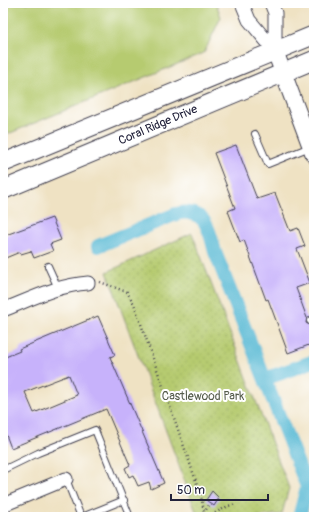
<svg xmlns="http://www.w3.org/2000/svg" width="317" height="520" font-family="Pangolin,sans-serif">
	<defs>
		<pattern id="park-dots" width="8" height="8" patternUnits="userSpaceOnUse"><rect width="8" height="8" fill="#b6cb6f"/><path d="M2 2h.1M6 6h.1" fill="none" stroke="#9cae61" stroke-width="1.8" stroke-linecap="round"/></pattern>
	</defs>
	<rect width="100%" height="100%" fill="#fff"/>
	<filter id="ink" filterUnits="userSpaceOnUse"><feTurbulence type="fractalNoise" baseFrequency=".025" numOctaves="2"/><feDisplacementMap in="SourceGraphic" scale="8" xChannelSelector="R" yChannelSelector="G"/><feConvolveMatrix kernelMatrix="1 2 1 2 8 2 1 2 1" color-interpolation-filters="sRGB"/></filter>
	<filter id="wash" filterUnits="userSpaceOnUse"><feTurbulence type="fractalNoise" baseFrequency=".012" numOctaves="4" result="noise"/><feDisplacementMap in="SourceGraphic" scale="16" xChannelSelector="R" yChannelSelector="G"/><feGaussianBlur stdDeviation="0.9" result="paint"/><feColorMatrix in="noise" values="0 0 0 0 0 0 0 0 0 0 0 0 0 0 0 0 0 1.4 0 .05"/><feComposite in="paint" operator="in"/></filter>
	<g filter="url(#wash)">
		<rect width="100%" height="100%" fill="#efe2c3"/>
		<path fill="#b6cb6f" stroke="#6c7655" d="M3,3H216L221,17L204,53L3,136Z"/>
		<path fill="url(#park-dots)" stroke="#6c7655" d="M192,233L289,488L282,514L254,517H198L107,272Z"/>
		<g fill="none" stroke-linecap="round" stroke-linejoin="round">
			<path stroke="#54b8d3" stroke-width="14" d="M98,246L176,214C180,213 185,212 189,213C208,214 211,238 215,252L307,487L300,514
				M265,379L314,361"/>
		</g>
		<g id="blocks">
			<path fill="#c7b2fb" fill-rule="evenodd" d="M236,145L257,199L275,193L290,231L298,228L305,246L297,249L310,283L296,288L307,318L306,323L310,325L314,337V343L288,353L268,299L266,300L244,240L240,242L228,211L235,208L214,153Z
				M52,218L61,240L50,244L53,251L34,258L31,251L21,254L20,252L3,259V236Z
				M98,316L115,355L110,357L164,483L151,489L149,482L138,486L133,475L129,477L125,468L130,465L106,409L11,448L3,427V358L20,351L19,349ZM69,375L77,395L34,413L25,392Z
				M212,491L219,498L214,506L206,500Z"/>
		</g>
	</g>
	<g filter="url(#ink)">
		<use href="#blocks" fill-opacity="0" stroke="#413f4f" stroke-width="1"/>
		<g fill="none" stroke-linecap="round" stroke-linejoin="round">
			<g stroke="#413f4f" stroke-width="8">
				<path id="service" d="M255,134L268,164L310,147
					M48,266L58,288
					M310,321L314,319
					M3,470L38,453L95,430L130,517
					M66,479L81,517
					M3,511L5,517
					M82,517L124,500"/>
			</g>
			<g stroke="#413f4f" stroke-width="15">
				<path id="minor" d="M242,3L249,20L275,51
					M271,3L275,13V51
					M3,310C31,299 58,285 88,283
					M3,505L66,479"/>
			</g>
			<g stroke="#413f4f" stroke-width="18">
				<path id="tertiary" d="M275,51L314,155"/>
			</g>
			<g stroke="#413f4f" stroke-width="20">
				<path id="secondary" d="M3,163L314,35
					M3,190L314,60"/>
			</g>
			<path stroke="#413f4f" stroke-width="2.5" stroke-dasharray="1 3" stroke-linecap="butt" d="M100,282L127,292L134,304L201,495L205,517
				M204,513L209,505
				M208,517L228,506L237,504"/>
			<use href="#service" stroke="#fff" stroke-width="6"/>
			<use href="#minor" stroke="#fff" stroke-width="13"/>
			<use href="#tertiary" stroke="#fff" stroke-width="16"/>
			<use href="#secondary" stroke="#fff" stroke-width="18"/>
		</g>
	</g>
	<g text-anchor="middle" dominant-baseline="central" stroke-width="4" stroke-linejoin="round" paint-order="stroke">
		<g font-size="12" fill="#22223b" stroke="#fff">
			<text transform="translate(158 125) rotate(-23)">Coral Ridge Drive</text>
		</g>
		<g font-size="12" fill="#565d4d" stroke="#fff">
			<text x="203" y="396">Castlewood Park</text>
		</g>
	</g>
	<rect width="317" height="520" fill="none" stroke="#fff" stroke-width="16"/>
	<path d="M171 494v6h97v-6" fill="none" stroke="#22223b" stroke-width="2"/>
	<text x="177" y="494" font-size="12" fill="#22223b" stroke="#ffffff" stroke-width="3" paint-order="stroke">50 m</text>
</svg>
